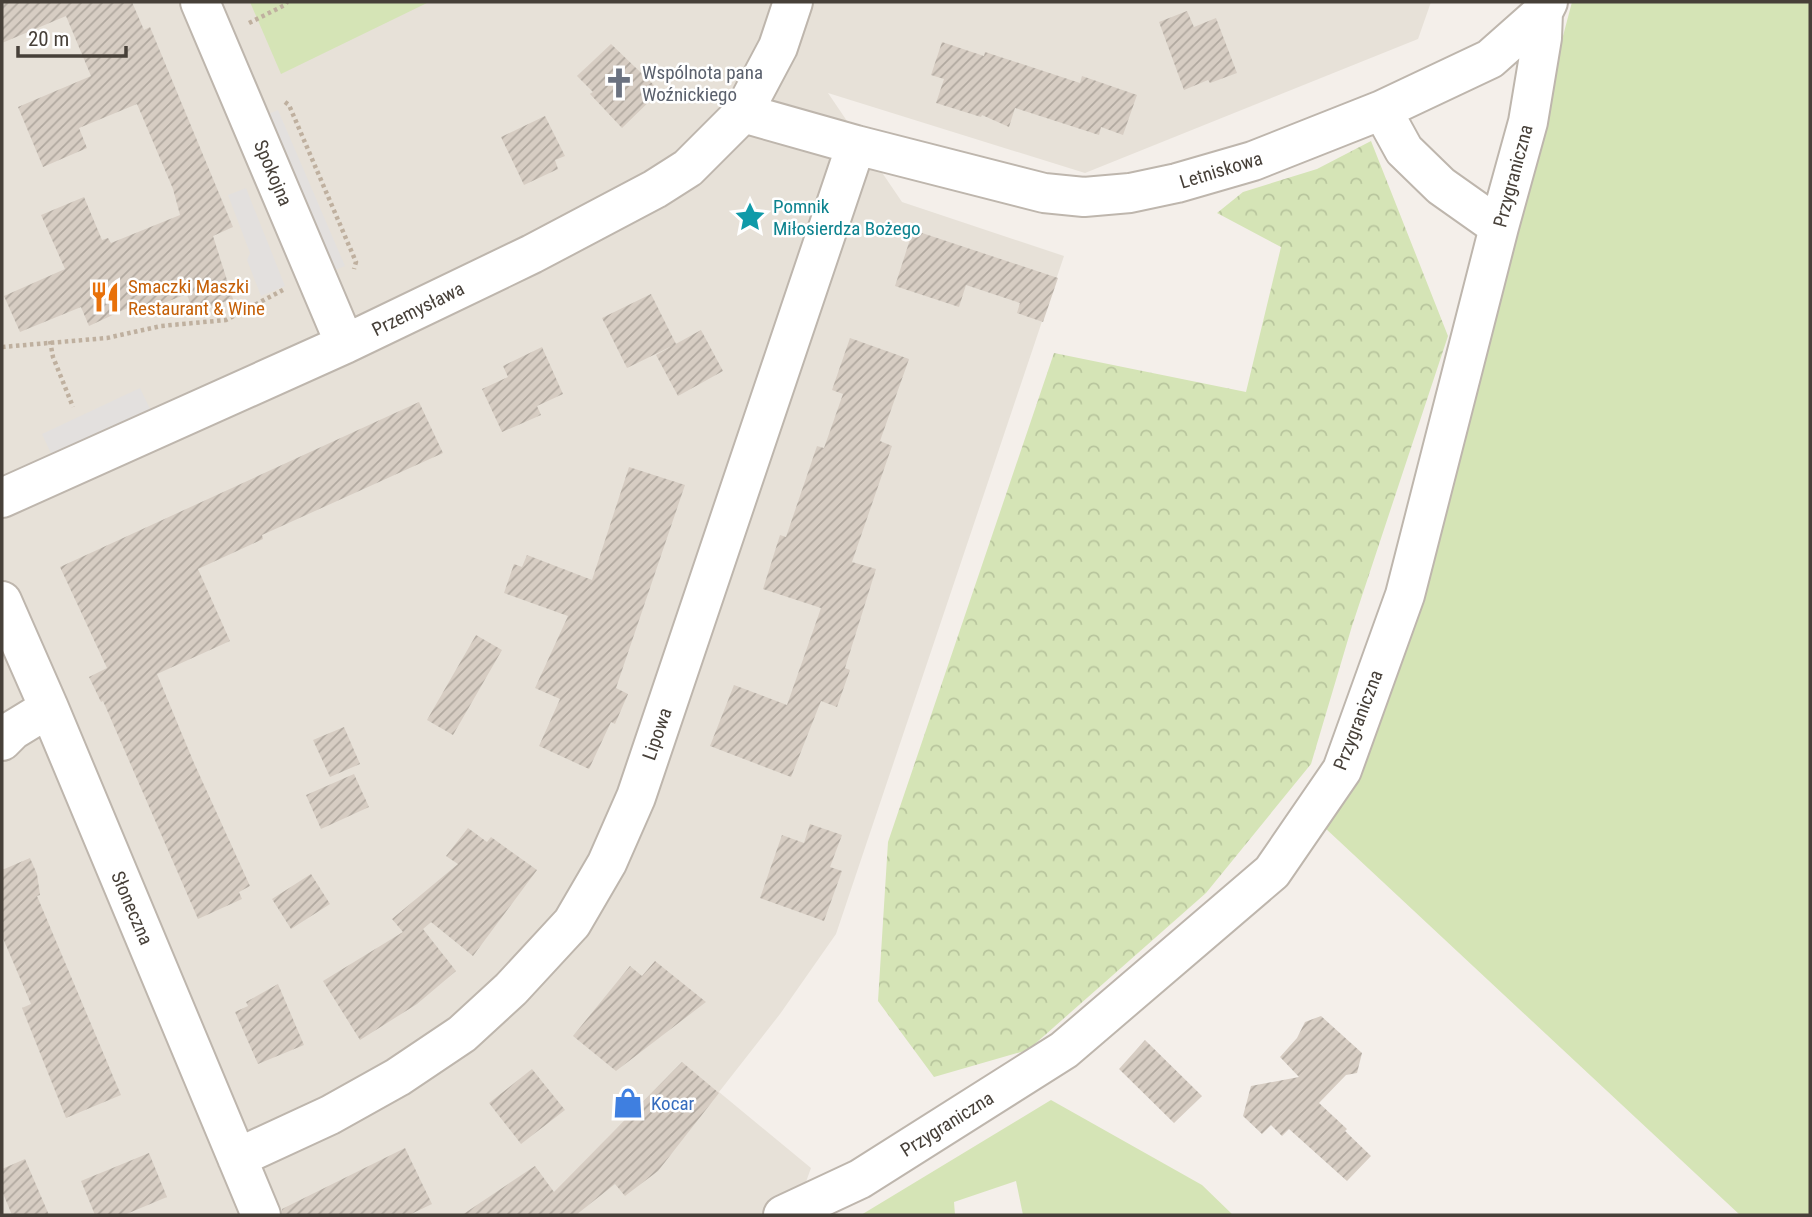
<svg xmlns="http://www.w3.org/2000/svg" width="1812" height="1217" font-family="'Roboto Condensed',sans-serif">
	<defs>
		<pattern id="forest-crowns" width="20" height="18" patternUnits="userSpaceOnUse" patternTransform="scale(1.75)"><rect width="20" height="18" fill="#d5e4b6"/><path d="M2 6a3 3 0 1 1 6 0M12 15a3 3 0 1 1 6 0" fill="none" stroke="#b8c59d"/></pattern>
		<pattern id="building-hatch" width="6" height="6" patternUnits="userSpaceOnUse" patternTransform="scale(1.75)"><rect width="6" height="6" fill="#d7cdc3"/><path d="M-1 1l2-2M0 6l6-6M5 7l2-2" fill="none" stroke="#b0a89f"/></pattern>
	</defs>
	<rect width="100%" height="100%" fill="#f4efea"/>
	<path fill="#e7e1d8" d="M2,2H1431L1418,39L1085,173L828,93L902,202L1064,256L836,934L780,1014L719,1092L811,1168L794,1215H2Z"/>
	<path fill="#d5e4b6" d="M250,2H249H429L281,74Z
		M1572,2H1810V1215H1740L1324,827L1420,577Z
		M1051,1100L1202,1185L1233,1215H1023L1016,1181L954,1202L955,1215H861Z"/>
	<path fill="url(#forest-crowns)" d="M1371,141L1448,336L1352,626L1311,764L1206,893L1028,1050L934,1077L878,1001L888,842L1054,353L1246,392L1281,247L1217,213L1243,192L1317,169Z"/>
	<path fill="#e3e0de" d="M278,110L345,266L332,271L266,115Z
		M246,188L285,286L261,296L247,260L250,253L228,195Z
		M140,388L152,413L53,458L42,434Z"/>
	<path fill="url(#building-hatch)" d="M2,2H132L144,30L150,27L233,227L213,236L233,299L193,312L187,294L138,313L134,305L89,326L81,307L20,332L4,296L65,269L41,215L84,197L102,240L108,238L111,243L180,215L173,189L137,104L79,128L87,148L43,167L18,107L91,76L66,16L2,43Z
		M1187,11L1194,27L1216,18L1237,73L1210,83L1208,80L1184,90L1159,22Z
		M942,42L984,56L985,52L1080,83L1082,76L1137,95L1123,135L1101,127L1099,135L1015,108L1009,127L982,115L981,117L936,103L944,79L931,75Z
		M611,44L660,91L622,128L590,94L593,92L577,76Z
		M545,116L565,156L555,160L558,169L524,185L501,137Z
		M913,230L1058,278L1043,322L1017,313L1020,303L966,285L959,307L895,286Z
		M651,294L676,344L627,368L602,318Z
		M701,330L723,371L678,396L656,355Z
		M850,338L909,359L880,441L892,446L852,562L876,569L845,668L850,670L837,707L821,701L791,777L710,746L734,685L787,705L821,608L763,589L780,535L786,537L817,446L824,448L843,394L832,390Z
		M542,347L563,394L537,406L541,415L502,432L482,389L508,377L503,366Z
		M419,402L443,453L262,535L263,539L198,569L230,641L157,674L194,763L250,886L239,892L242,899L198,919L103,701L101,702L89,677L107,668L60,567Z
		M629,467L685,485L616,688L628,694L615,724L611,722L589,769L539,746L560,699L535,688L568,616L504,593L514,564L522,567L527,555L592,580Z
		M476,635L502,650L453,735L427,720Z
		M344,727L360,764L330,777L313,740Z
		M354,774L369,807L321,829L306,795Z
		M810,824L842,835L830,867L842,871L824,921L760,898L782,835L804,843Z
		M468,828L487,842L491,837L537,870L473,956L431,922L423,929L456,971L417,1004L360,1040L323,981L403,932L392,919L458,864L446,856Z
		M30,858L37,874L40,895L37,896L121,1095L66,1118L22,1008L31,1004L2,936V870Z
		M311,874L330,904L291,929L272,899Z
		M655,961L706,1002L616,1071L573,1036L630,966L642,976Z
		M278,984L304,1045L258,1064L235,1012L248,1006L246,1002Z
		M1321,1016L1362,1053L1357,1073L1346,1075L1319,1103L1347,1129L1345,1131L1371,1156L1347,1181L1289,1129L1282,1136L1271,1125L1262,1134L1243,1116L1251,1086L1299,1077L1280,1057L1297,1038L1305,1022Z
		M1145,1040L1202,1096L1174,1123L1119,1069Z
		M682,1062L719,1093L658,1171L625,1196L615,1184L576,1215H462L535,1166L554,1192Z
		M532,1069L565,1110L521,1144L489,1103Z
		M405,1148L432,1204L409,1215H282V1209Z
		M149,1153L167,1197L124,1215H95L81,1181Z
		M25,1159L49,1215H12L2,1191V1169Z"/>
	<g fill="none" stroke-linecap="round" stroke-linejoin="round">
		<g stroke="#beb6ad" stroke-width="42">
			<path id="minor" d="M200,2L345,344
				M1382,110L1404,150L1441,186L1499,227
				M743,113L856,145L1044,193L1084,197L1130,193L1177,183L1253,161L1382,110L1490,59L1543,12L1548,2
				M2,498L345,344L532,254L655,189L688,168L743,113L778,47L793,2
				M2,601L49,708L261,1215
				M2,741L13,730L49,708
				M237,1158L330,1115L398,1077L462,1034L511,989L572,923L607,863L636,797L856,145
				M783,1215L860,1179L1064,1050L1272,872L1342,770L1405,595L1499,227L1528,122L1542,38L1543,12"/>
		</g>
		<path stroke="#bfb09f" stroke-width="4.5" stroke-dasharray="3.5 3.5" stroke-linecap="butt" d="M249,23L285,5L287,2
			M285,102L289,105L356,262L354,269
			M50,341L53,357L73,407
			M2,347L107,338L161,326L226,320L283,290"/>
		<use href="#minor" stroke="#fff" stroke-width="38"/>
	</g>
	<defs>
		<g id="church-bare" transform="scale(2.415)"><path d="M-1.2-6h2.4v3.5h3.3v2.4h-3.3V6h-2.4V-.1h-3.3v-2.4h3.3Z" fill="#6b7280" stroke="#fff" stroke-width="2.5" paint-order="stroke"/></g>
		<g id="sight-bare" transform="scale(2.415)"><path d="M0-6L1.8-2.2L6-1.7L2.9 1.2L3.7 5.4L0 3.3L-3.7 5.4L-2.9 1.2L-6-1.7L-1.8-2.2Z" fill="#0f9aa8" stroke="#fff" stroke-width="2.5" paint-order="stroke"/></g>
		<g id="restaurant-bare" transform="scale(2.415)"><path d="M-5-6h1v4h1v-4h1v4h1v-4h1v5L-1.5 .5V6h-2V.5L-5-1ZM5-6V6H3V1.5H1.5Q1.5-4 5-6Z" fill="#e8710a" stroke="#fff" stroke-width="2.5" paint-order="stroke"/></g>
		<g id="shop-bare" transform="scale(2.415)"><path d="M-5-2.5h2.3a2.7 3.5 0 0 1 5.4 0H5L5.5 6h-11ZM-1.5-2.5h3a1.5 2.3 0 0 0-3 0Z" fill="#3f7fe0" stroke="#fff" stroke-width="2.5" paint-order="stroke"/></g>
	</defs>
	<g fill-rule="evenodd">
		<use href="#church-bare" x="619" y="83"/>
		<use href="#sight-bare" x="750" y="217"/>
		<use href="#restaurant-bare" x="105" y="297"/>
		<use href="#shop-bare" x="628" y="1103"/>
	</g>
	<g text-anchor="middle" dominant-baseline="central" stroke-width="5" stroke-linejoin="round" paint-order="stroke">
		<g font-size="19" fill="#5b616d" stroke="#fff" text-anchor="start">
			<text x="642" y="72">Wspólnota pana<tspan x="642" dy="22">Woźnickiego</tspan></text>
		</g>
		<g font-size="19" fill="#474039" stroke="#fff">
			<text transform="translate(1221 170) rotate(-17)">Letniskowa</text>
			<text transform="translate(273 173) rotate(67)">Spokojna</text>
			<text transform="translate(1513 176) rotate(-75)">Przygraniczna</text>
			<text transform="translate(418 309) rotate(-26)">Przemysława</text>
			<text transform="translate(1358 720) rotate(-69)">Przygraniczna</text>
			<text transform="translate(657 734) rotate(-71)">Lipowa</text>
			<text transform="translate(132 908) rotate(67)">Słoneczna</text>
			<text transform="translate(947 1124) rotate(-32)">Przygraniczna</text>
		</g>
		<g font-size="19" fill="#0d838f" stroke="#fff" text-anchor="start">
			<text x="773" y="206">Pomnik<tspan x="773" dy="22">Miłosierdza Bożego</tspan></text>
		</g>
		<g font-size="19" fill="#c56008" stroke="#fff" text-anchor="start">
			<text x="128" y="286">Smaczki Maszki<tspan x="128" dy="22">Restaurant &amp; Wine</tspan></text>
		</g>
		<g font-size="19" fill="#366cbe" stroke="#fff" text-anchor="start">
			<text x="651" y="1103">Kocar</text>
		</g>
	</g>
	<rect width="1812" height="1217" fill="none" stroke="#474039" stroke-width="7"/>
	<path d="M18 46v10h108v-10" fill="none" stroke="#474039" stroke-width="3.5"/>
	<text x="28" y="46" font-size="21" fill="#474039" stroke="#ffffff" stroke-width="5" paint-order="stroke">20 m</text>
</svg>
